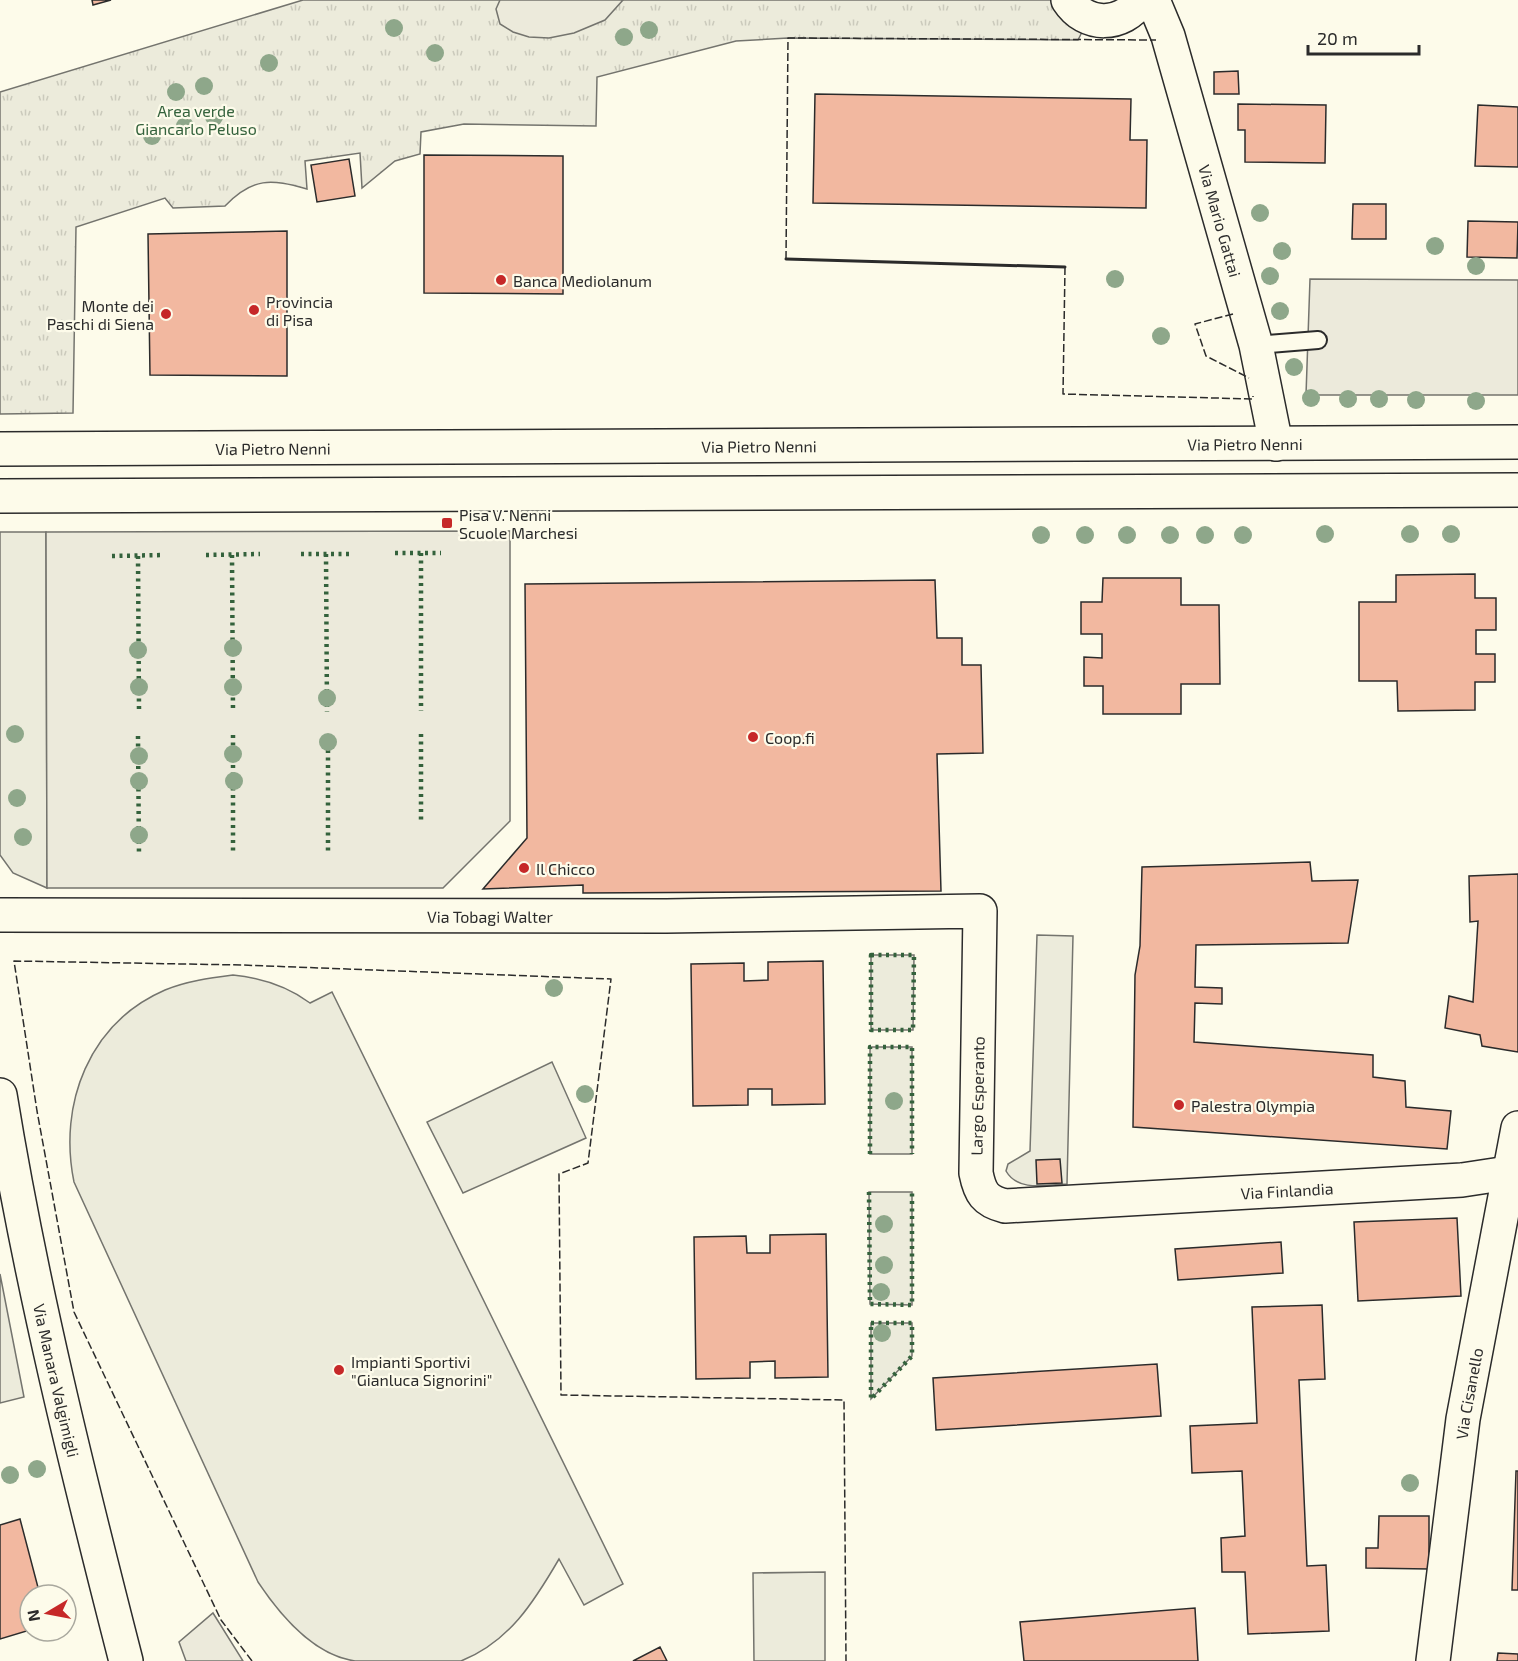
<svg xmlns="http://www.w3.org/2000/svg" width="1518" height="1661" font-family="'Exo 2',sans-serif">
	<defs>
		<pattern id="park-tufts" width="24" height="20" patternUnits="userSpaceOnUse" patternTransform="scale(1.5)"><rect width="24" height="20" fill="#ecebdb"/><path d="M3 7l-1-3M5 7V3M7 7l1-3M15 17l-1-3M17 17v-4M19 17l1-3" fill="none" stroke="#cbcabc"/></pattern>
	</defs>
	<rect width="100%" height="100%" fill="#fdfbea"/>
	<path fill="#ecebdb" stroke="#74746e" stroke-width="1.5" d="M0,532H46L47,888L13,873L0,855Z
		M1037,935L1073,936L1067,1184C1046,1185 1018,1192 1006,1171L1008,1164L1030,1151Z
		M871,955H914L913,1030H871Z
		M233,975C262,978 287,986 310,1003L332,992L623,1584L584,1605L559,1559C534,1602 509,1642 461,1661C430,1661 384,1661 355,1661C313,1655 280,1615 258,1582L74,1182C58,1104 89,1023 165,990C187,981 210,978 233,975Z
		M870,1047H912V1154H870Z
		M552,1062L586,1138L463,1193L427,1122Z
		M869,1192H912V1305L870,1304Z
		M0,1274L24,1397L0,1403Z
		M871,1323H912V1356L871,1399Z
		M825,1572V1661H754L753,1573Z"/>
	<path fill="url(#park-tufts)" stroke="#74746e" stroke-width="1.5" d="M303,0H1056L1084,28L1078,40L788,38L736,41L597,77L596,126L464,124L421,132L420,154L395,161L362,188L360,153L305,161L307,189C271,179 253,177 225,206L173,208L165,198L76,227L73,413L0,414V92Z"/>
	<path fill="#eceadb" stroke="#74746e" stroke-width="1.5" d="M500,0H623L605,20L574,33L549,38L529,37L513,32L500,24L496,9Z
		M1310,279L1518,280V395H1306Z
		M510,531V821L443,888H47L46,532Z
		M213,1613L243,1661H186L179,1642Z"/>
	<path fill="#f2b8a0" stroke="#2b2b2b" stroke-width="1.5" d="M92,0H111L93,5Z
		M1238,71L1239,94H1214V72Z
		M815,94L1131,99L1130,140H1147L1146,208L813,203Z
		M1238,104L1326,105L1325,163L1245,162V130H1238Z
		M1478,105L1518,107V167L1475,166Z
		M424,155L563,156V294L424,293Z
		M349,159L355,196L317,202L311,165Z
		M1353,204H1386V239H1352Z
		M1468,221L1518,222L1517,258L1467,257Z
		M287,231V376L150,375L148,234Z
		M1475,574V598H1496V630H1476V654H1495V682H1475V710L1398,711L1397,681H1359V602H1396V575Z
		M1103,578H1181V605H1219L1220,684H1181V714H1103V686H1084V657L1102,658V634H1081V602H1102Z
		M935,580L937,638H962V665H981L983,753L937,754L941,891L583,893V885L483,889L527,838L525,584Z
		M1310,862L1312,881L1358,880L1348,943L1196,945L1195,987L1222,988V1004L1195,1003L1194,1042L1373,1055V1077L1405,1081L1406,1107L1451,1111L1447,1149L1133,1127L1135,975L1140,946L1142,867Z
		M1518,874V1052L1482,1046L1480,1035L1445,1028L1449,996L1473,1002L1478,921L1470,922L1469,876Z
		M823,961L825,1104L772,1105V1089H748V1105L693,1106L691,964L744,963V981L768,980V962Z
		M1060,1159L1062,1183L1037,1184L1036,1160Z
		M1457,1218L1461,1296L1358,1301L1354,1222Z
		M826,1234L828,1377L775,1378V1361L750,1362V1378L696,1379L694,1237L746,1236L747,1253H770V1235Z
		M1281,1242L1283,1273L1178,1280L1175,1249Z
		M1322,1305L1325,1379L1299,1380L1307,1566L1326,1565L1329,1631L1248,1634L1245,1572H1222L1221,1538L1245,1536L1242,1471L1192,1473L1190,1426L1257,1423L1252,1307Z
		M1157,1364L1161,1416L936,1430L933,1378Z
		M1516,1471H1518V1590H1512Z
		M1379,1516H1429V1569L1366,1568V1548H1378Z
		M20,1519L40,1595H30V1630L0,1639V1525Z
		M1195,1608L1198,1661H1024L1020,1622Z
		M660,1647L667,1661H633Z
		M1498,1653L1518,1654V1661H1497Z"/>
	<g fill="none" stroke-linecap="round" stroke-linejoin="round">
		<g stroke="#2b2b2b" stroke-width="20">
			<path id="service" d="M1256,345L1318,340"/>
		</g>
		<g stroke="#2b2b2b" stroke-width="36">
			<g id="minor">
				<path d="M1068,0C1086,28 1122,27 1141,0"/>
				<path id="s1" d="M1153,0L1168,36L1256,345L1276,444"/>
				<path id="s2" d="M0,915L666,916L980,911L976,1173C980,1193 985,1201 1005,1206L1462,1180L1508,1173"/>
				<path id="s3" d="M0,1095C31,1286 78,1474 126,1661"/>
				<path id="s4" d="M1433,1661L1463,1419L1518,1128"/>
			</g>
		</g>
		<g stroke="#2b2b2b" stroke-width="36">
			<g id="secondary">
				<path id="s5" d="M0,449L1518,442"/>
				<path d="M0,496L1518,490"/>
			</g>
		</g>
		<use href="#service" stroke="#fdfbea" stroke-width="16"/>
		<use href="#minor" stroke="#fdfbea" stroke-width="33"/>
		<use href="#secondary" stroke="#fdfbea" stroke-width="33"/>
		<path stroke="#34623c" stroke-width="4.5" stroke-dasharray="3 4.5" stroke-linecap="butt" d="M395,553H441
			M421,553V711
			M301,554H349
			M326,554L327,712
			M206,555L260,554
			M232,555L233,712
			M112,556L164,555
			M138,556L139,709
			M421,734V824
			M233,735V854
			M328,735V854
			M138,736L139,856
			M871,955H914L913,1030H871Z
			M870,1154V1047H912V1154
			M869,1192L870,1304L912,1305V1192
			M871,1323H912V1356L871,1399Z"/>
		<path stroke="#2b2b2b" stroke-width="1.5" stroke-dasharray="8 3" stroke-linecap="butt" d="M786,259L788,38L1156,40
			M1065,267L1063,394L1253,399V396
			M1233,314L1195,324L1206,356L1249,378
			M252,1661L221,1620L74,1312L37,1111L14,961L242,965L611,979L588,1163L559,1174L561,1395L844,1400L846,1661"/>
		<path stroke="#2b2b2b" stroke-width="3" d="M786,259L1065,267"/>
	</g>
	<g fill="#8ea78a">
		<circle cx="394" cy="28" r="9"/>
		<circle cx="649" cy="30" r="9"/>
		<circle cx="624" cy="37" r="9"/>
		<circle cx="435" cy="53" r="9"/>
		<circle cx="269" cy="63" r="9"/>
		<circle cx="204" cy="86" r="9"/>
		<circle cx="176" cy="92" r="9"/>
		<circle cx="214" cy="117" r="9"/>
		<circle cx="185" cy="126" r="9"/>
		<circle cx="152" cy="136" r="9"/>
		<circle cx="1260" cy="213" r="9"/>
		<circle cx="1435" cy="246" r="9"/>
		<circle cx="1282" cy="251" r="9"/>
		<circle cx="1476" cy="266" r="9"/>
		<circle cx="1270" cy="276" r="9"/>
		<circle cx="1115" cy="279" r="9"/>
		<circle cx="1280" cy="311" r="9"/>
		<circle cx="1161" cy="336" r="9"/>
		<circle cx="1294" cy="367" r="9"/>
		<circle cx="1311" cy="398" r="9"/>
		<circle cx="1348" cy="399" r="9"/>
		<circle cx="1379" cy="399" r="9"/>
		<circle cx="1416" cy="400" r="9"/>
		<circle cx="1476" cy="401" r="9"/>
		<circle cx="1325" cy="534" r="9"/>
		<circle cx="1410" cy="534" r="9"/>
		<circle cx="1451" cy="534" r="9"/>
		<circle cx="1041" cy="535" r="9"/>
		<circle cx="1085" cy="535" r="9"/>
		<circle cx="1127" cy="535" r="9"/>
		<circle cx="1170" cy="535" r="9"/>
		<circle cx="1205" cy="535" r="9"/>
		<circle cx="1243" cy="535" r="9"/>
		<circle cx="233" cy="648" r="9"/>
		<circle cx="138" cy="650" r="9"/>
		<circle cx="139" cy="687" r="9"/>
		<circle cx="233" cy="687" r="9"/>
		<circle cx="327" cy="698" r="9"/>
		<circle cx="15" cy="734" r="9"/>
		<circle cx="328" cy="742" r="9"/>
		<circle cx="233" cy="754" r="9"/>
		<circle cx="139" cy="756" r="9"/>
		<circle cx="139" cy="781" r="9"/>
		<circle cx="234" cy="781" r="9"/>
		<circle cx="17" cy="798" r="9"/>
		<circle cx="139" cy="835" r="9"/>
		<circle cx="23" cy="837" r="9"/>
		<circle cx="554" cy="988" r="9"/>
		<circle cx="585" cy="1094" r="9"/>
		<circle cx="894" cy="1101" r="9"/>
		<circle cx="884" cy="1224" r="9"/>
		<circle cx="884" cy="1265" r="9"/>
		<circle cx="881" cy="1292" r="9"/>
		<circle cx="882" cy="1333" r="9"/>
		<circle cx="37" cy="1469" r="9"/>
		<circle cx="10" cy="1475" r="9"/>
		<circle cx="1410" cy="1483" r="9"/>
	</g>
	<g fill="#c62828" stroke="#fdfbea" stroke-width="2">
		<circle cx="501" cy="280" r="6"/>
		<circle cx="254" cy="310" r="6"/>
		<circle cx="166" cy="314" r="6"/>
		<rect x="441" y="517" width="12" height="12" rx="3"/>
		<circle cx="753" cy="737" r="6"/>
		<circle cx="524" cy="868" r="6"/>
		<circle cx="1179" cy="1105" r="6"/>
		<circle cx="339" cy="1370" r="6"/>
	</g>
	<g text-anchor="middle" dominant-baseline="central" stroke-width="4.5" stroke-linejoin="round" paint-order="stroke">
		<g font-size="16" fill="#34623c" stroke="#fdfbea">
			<text x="196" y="110">Area verde<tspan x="196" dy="18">Giancarlo Peluso</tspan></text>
		</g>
		<g font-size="16" fill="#2b2b2b" stroke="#fdfbea">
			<text stroke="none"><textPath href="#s1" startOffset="231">Via Mario Gattai</textPath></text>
			<text stroke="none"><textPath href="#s5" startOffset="1245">Via Pietro Nenni</textPath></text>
			<text stroke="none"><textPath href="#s5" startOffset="759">Via Pietro Nenni</textPath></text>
			<text stroke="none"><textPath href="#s5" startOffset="273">Via Pietro Nenni</textPath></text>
			<text stroke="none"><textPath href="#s2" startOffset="490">Via Tobagi Walter</textPath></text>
			<text transform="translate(977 1096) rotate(-89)">Largo Esperanto</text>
			<text stroke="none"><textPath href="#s2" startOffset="1572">Via Finlandia</textPath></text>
			<text stroke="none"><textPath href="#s3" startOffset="291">Via Manara Valgimigli</textPath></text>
			<text stroke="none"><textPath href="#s4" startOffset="270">Via Cisanello</textPath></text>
		</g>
		<g font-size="16" fill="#2b2b2b" stroke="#fdfbea" text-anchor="start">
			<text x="513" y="280">Banca Mediolanum</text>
			<text x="266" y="301">Provincia<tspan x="266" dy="18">di Pisa</tspan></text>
			<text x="154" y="305" text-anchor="end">Monte dei<tspan x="154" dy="18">Paschi di Siena</tspan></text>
			<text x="459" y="514">Pisa V. Nenni<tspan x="459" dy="18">Scuole Marchesi</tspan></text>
			<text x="765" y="737">Coop.fi</text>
			<text x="536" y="868">Il Chicco</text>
			<text x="1191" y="1105">Palestra Olympia</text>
			<text x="351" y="1361">Impianti Sportivi<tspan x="351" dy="18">"Gianluca Signorini"</tspan></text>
		</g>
	</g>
	<g transform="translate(48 1613) rotate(260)"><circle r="28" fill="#fdfbea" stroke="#a9a89e" stroke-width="1.5"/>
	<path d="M0-4.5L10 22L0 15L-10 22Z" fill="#c62828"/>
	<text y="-9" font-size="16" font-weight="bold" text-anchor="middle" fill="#2b2b2b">N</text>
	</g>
	<path d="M1308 45v9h111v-9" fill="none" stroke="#2b2b2b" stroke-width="3"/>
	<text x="1317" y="45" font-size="18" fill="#2b2b2b" stroke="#fdfbea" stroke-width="4.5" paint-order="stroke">20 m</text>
</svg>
